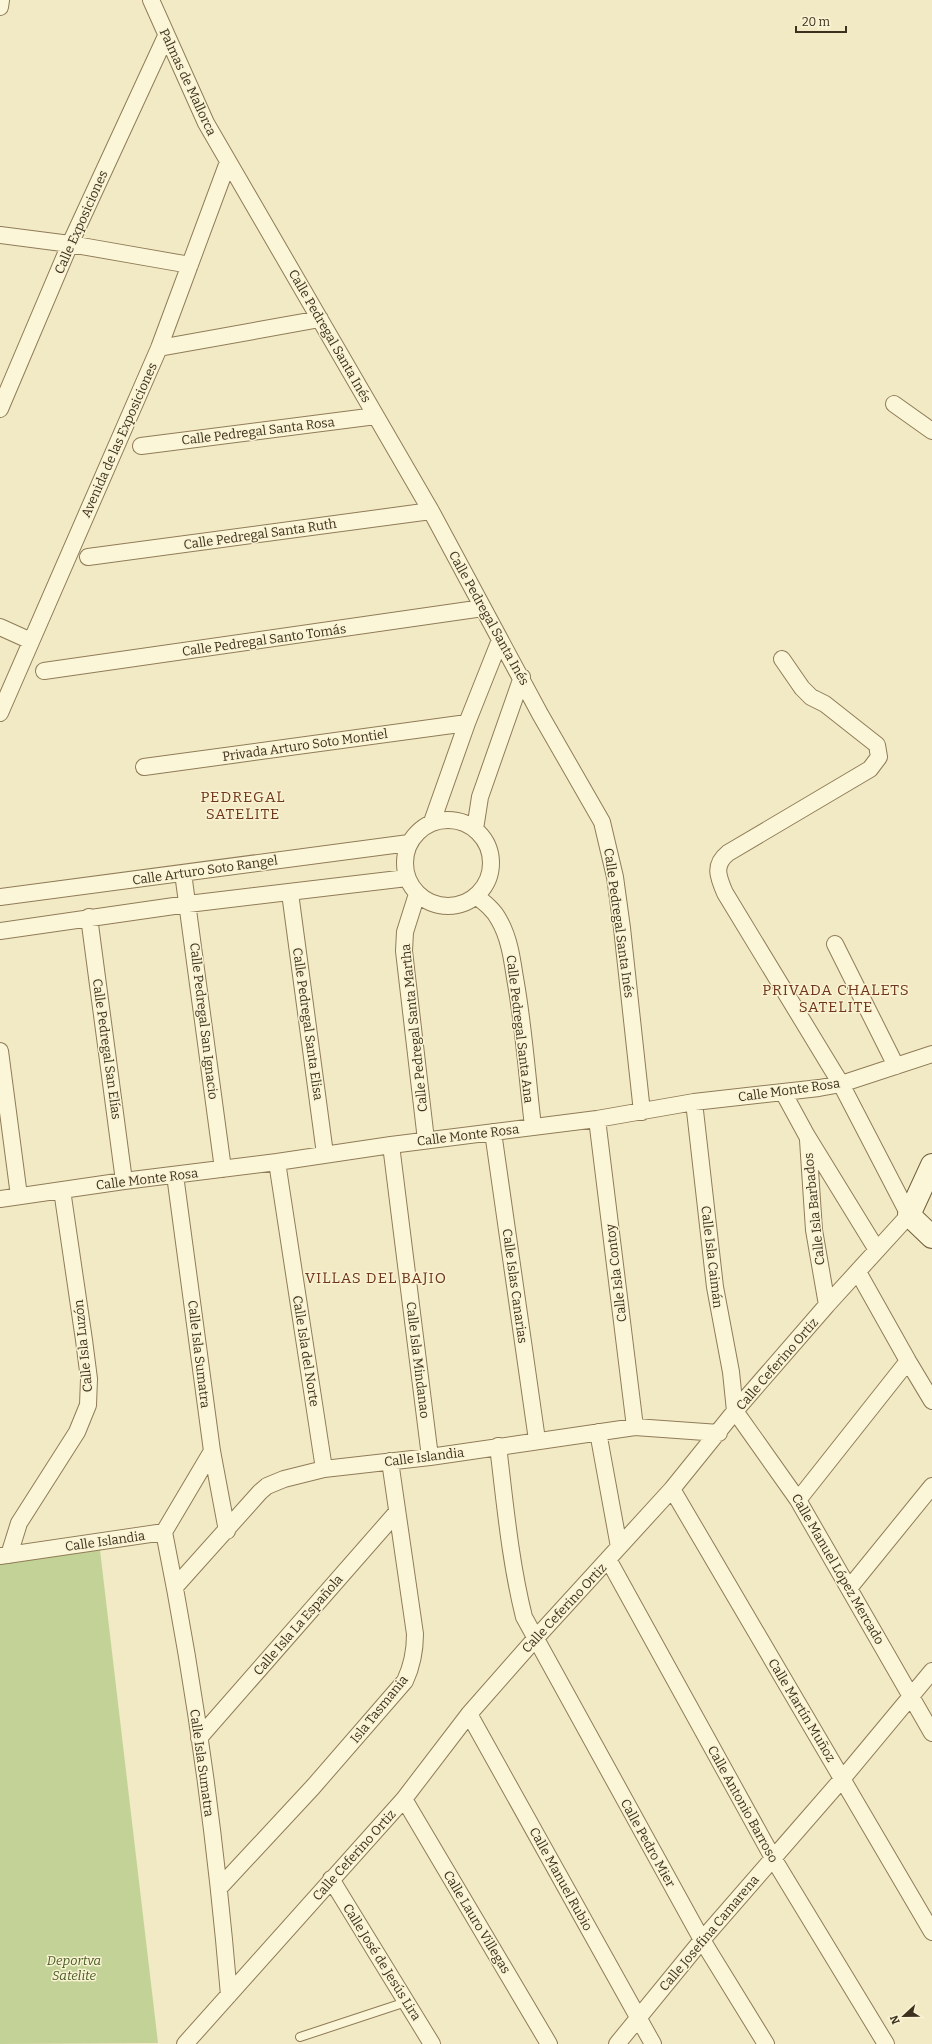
<svg xmlns="http://www.w3.org/2000/svg" width="932" height="2044" font-family="Bitter,serif">
	<rect width="100%" height="100%" fill="#f2eac4"/>
	<path fill="#c3d296" d="M100,1550L158,2043L0,2044V1564Z"/>
	<g fill="none" stroke-linecap="round" stroke-linejoin="round">
		<g stroke="#8f7c58" stroke-width="10">
			<path id="lane" d="M300,2037L406,2002"/>
		</g>
		<g stroke="#8f7c58" stroke-width="18">
			<path id="street" d="M151,0L206,123L431,511L540,714L602,822L615,877L622,928L642,1112
				M0,7L1,0
				M0,235L70,244L190,265
				M159,348L320,319
				M894,404L932,431
				M0,409L70,244L166,36
				M141,446L376,416
				M88,557L431,511
				M0,627L31,641
				M44,671L483,608
				M0,713L159,348L228,162
				M144,767L467,723
				M405 863a43 43 0 1 1 86 0a43 43 0 1 1-86 0Z
				M432,822L467,723L500,640
				M475,829L480,797L522,677
				M183,873L223,1169
				M290,893L325,1154
				M417,894L405,932L404,951L426,1140
				M476,896C485,903 494,910 499,920C509,937 512,958 515,978C524,1027 527,1077 533,1126
				M0,897L409,843
				M89,917L124,1181
				M0,931L188,904L407,878
				M835,944L896,1066
				M0,1051L19,1196
				M783,1092L807,1136L877,1250
				M694,1102L715,1287L731,1372L735,1411L798,1500L932,1733
				M597,1119L635,1427
				M493,1132L537,1440
				M808,1140L814,1230L827,1305
				M391,1145L430,1457
				M277,1162L324,1469
				M175,1175L212,1451L227,1531
				M0,1199L124,1181L277,1162L391,1145L597,1119L694,1102L819,1088L841,1084L932,1054
				M858,1272L908,1361L932,1401
				M598,1432L619,1547
				M498,1446C505,1503 510,1561 524,1617L702,1940L766,2044
				M672,1489L932,1932
				M798,1500L908,1361
				M164,1532C195,1685 216,1840 229,1995
				M164,1532L212,1451
				M9,1555L19,1523L77,1432L88,1405L89,1379L84,1340L62,1190
				M0,1556L164,1532
				M608,1559L773,1858L886,2044
				M175,1587L260,1492L267,1486L284,1479L324,1469L430,1457L635,1427L719,1433
				M850,1587L932,1486
				M469,1714L653,2044
				M199,1738L397,1512
				M404,1799L549,2044
				M331,1879L432,2044
				M220,1887L313,1787L405,1681C412,1666 415,1651 415,1634L390,1461
				M185,2044L404,1799L469,1714L535,1639L672,1489L735,1411L827,1305L909,1215L841,1084L725,893C718,877 713,865 728,853L870,769L879,757L877,745L825,704L811,697L802,688L782,659
				M617,2044L702,1940L843,1778L932,1671"/>
		</g>
		<g stroke="#715d3b" stroke-width="24">
			<path id="secondary" d="M932,1165L909,1215L932,1237"/>
		</g>
		<use href="#lane" stroke="#fcf6d8" stroke-width="8"/>
		<use href="#street" stroke="#fcf6d8" stroke-width="16"/>
		<use href="#secondary" stroke="#fcf6d8" stroke-width="22"/>
	</g>
	<g text-anchor="middle" dominant-baseline="central" stroke-width="3" stroke-linejoin="round" paint-order="stroke">
		<g font-size="13" fill="#3d311d" stroke="#f9f3d4">
			<text transform="translate(188 82) rotate(65)">Palmas de Mallorca</text>
			<text transform="translate(81 222) rotate(-66)">Calle Exposiciones</text>
			<text transform="translate(330 336) rotate(60)">Calle Pedregal Santa Inés</text>
			<text transform="translate(258 431) rotate(-7)">Calle Pedregal Santa Rosa</text>
			<text transform="translate(119 440) rotate(-66)">Avenida de las Exposiciones</text>
			<text transform="translate(260 534) rotate(-8)">Calle Pedregal Santa Ruth</text>
			<text transform="translate(489 618) rotate(61)">Calle Pedregal Santa Inés</text>
			<text transform="translate(264 640) rotate(-8)">Calle Pedregal Santo Tomás</text>
			<text transform="translate(305 745) rotate(-8)">Privada Arturo Soto Montiel</text>
			<text transform="translate(205 870) rotate(-8)">Calle Arturo Soto Rangel</text>
			<text transform="translate(619 923) rotate(82)">Calle Pedregal Santa Inés</text>
			<text transform="translate(204 1021) rotate(83)">Calle Pedregal San Ignacio</text>
			<text transform="translate(308 1024) rotate(82)">Calle Pedregal Santa Elisa</text>
			<text transform="translate(414 1028) rotate(-96)">Calle Pedregal Santa Martha</text>
			<text transform="translate(520 1029) rotate(83)">Calle Pedregal Santa Ana</text>
			<text transform="translate(107 1049) rotate(82)">Calle Pedregal San Elías</text>
			<text transform="translate(789 1090) rotate(-8)">Calle Monte Rosa</text>
			<text transform="translate(468 1135) rotate(-7)">Calle Monte Rosa</text>
			<text transform="translate(147 1179) rotate(-7)">Calle Monte Rosa</text>
			<text transform="translate(814 1209) rotate(-96)">Calle Isla Barbados</text>
			<text transform="translate(712 1257) rotate(83)">Calle Isla Caimán</text>
			<text transform="translate(616 1273) rotate(-97)">Calle Isla Contoy</text>
			<text transform="translate(515 1286) rotate(82)">Calle Islas Canarias</text>
			<text transform="translate(83 1346) rotate(-96)">Calle Isla Luzón</text>
			<text transform="translate(306 1351) rotate(81)">Calle Isla del Norte</text>
			<text transform="translate(199 1354) rotate(83)">Calle Isla Sumatra</text>
			<text transform="translate(418 1360) rotate(83)">Calle Isla Mindanao</text>
			<text transform="translate(777 1364) rotate(-49)">Calle Ceferino Ortiz</text>
			<text transform="translate(424 1457) rotate(-7)">Calle Islandia</text>
			<text transform="translate(105 1541) rotate(-8)">Calle Islandia</text>
			<text transform="translate(838 1569) rotate(60)">Calle Manuel López Mercado</text>
			<text transform="translate(564 1608) rotate(-47)">Calle Ceferino Ortiz</text>
			<text transform="translate(298 1625) rotate(-49)">Calle Isla La Española</text>
			<text transform="translate(379 1709) rotate(-51)">Isla Tasmania</text>
			<text transform="translate(802 1710) rotate(59)">Calle Martín Muñoz</text>
			<text transform="translate(202 1763) rotate(82)">Calle Isla Sumatra</text>
			<text transform="translate(743 1804) rotate(61)">Calle Antonio Barroso</text>
			<text transform="translate(648 1843) rotate(61)">Calle Pedro Mier</text>
			<text transform="translate(354 1855) rotate(-48)">Calle Ceferino Ortiz</text>
			<text transform="translate(561 1879) rotate(61)">Calle Manuel Rubio</text>
			<text transform="translate(477 1922) rotate(59)">Calle Lauro Villegas</text>
			<text transform="translate(709 1933) rotate(-50)">Calle Josefina Camarena</text>
			<text transform="translate(382 1962) rotate(58)">Calle José de Jesús Lira</text>
		</g>
		<g font-size="13" font-style="italic" fill="#465c22" stroke="#f9f3d4">
			<text x="74" y="1960">Deportva<tspan x="74" dy="15">Satelite</tspan></text>
		</g>
		<g font-size="15" letter-spacing="1" fill="#6e3519" stroke="#f9f3d4">
			<text x="243" y="797">PEDREGAL<tspan x="243" dy="17">SATELITE</tspan></text>
			<text x="836" y="990">PRIVADA CHALETS<tspan x="836" dy="17">SATELITE</tspan></text>
			<text x="376" y="1278">VILLAS DEL BAJIO</text>
		</g>
	</g>
	<g transform="translate(904 2016) rotate(248)" stroke="#f9f3d4" stroke-width="3" paint-order="stroke">
	<path d="M0-3L7 15L0 10L-7 15Z" fill="#3d311d"/>
	<text y="-6" font-size="11" font-weight="bold" text-anchor="middle" fill="#3d311d">N</text>
	</g>
	<path d="M796 26v6h50v-6" fill="none" stroke="#3d311d" stroke-width="2"/>
	<text x="802" y="26" font-size="12" fill="#3d311d" stroke="#f9f3d4" stroke-width="3" paint-order="stroke">20 m</text>
</svg>
